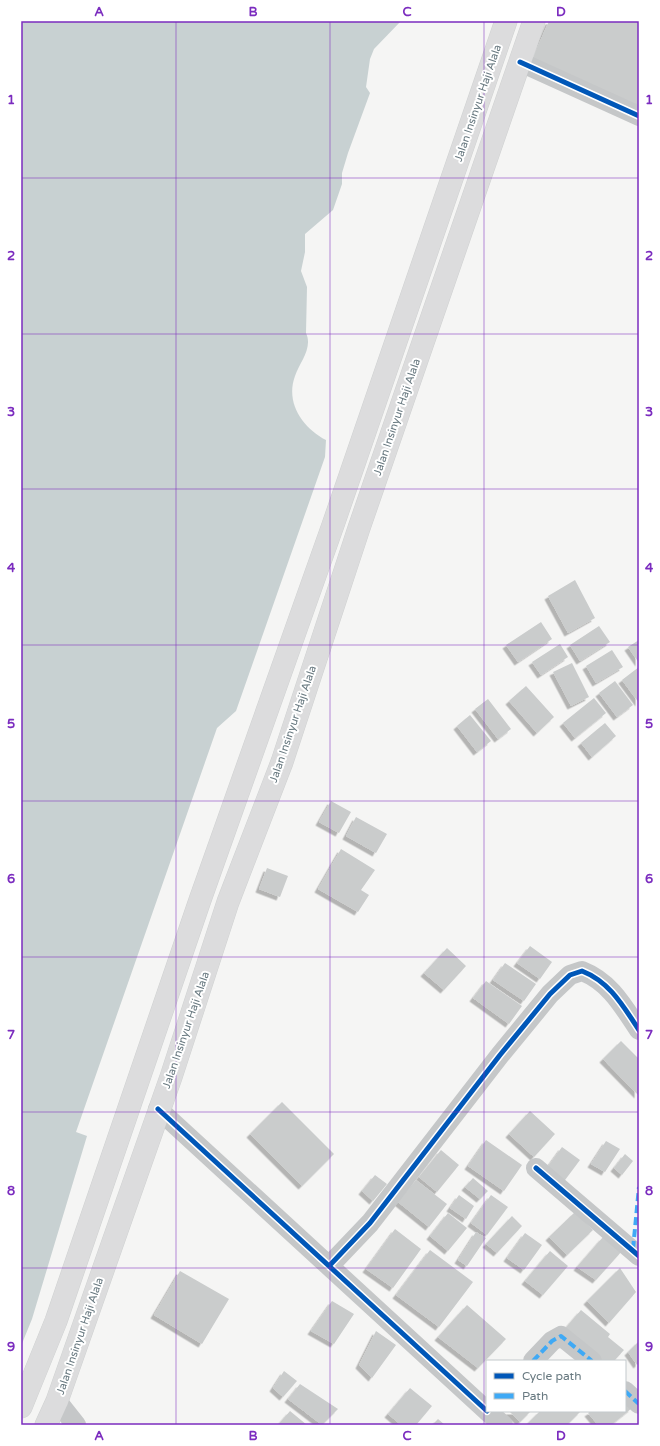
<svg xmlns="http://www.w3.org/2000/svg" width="660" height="1446" font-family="'Varela Round',sans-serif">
	<defs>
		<filter id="shadow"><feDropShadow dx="-3.5" dy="3.5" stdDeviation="0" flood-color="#0004"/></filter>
	</defs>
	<rect width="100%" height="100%" fill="#f5f5f4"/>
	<path fill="#c8d1d2" d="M21,21H401L374,49L370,59L366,87L370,93L348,153L342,173V184L333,210L305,234V252L301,271L307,287L306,333C313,348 300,362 295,376C285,403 303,428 326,440L325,457L236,711L217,728L76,1132L87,1136L32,1319L21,1346Z"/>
	<path fill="#cacccc" filter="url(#shadow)" d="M549,21H639V109L531,62Z
		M575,580L595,618L568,633L548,596Z
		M541,622L552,639L518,662L506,645Z
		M599,626L610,642L580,661L570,645Z
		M639,640V663L628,647Z
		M560,644L568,657L541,675L532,662Z
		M612,650L623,667L596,683L586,666Z
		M572,663L589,697L571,706L553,672Z
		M639,667V703L622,680Z
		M615,681L633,705L617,717L599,693Z
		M526,686L554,717L537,733L509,701Z
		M594,698L606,713L575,738L563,723Z
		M488,699L511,729L498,739L475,709Z
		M470,715L491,741L477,752L457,726Z
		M605,723L616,736L592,757L581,743Z
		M331,801L351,812L339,833L319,822Z
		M356,817L387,834L376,853L346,836Z
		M341,849L375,870L361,890L369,895L358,912L318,889Z
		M267,868L288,876L280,897L259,889Z
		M530,946L552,962L540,979L517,963Z
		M447,948L466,966L444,990L424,973Z
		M505,963L536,984L524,1001L493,980Z
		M486,981L522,1006L509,1024L473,998Z
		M621,1041L639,1059L638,1095L603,1059Z
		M282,1102L334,1154L302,1186L250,1134Z
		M530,1111L555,1134L534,1157L509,1134Z
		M486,1140L522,1165L504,1191L468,1166Z
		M606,1141L620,1149L605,1172L591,1164Z
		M562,1147L580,1160L562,1184L544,1172Z
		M441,1150L459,1165L437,1192L419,1177Z
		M625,1154L633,1161L622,1175L614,1168Z
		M375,1175L387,1184L373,1201L362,1191Z
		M473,1178L488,1191L480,1199L465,1187Z
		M416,1180L447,1204L429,1227L398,1202Z
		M459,1195L474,1206L466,1219L450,1208Z
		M491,1195L508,1207L487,1235L471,1223Z
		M575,1212L593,1230L567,1255L549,1237Z
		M448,1213L467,1228L448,1251L430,1236Z
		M512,1216L522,1226L497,1253L486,1244Z
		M395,1229L421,1249L393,1288L366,1269Z
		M476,1232L486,1238L467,1266L458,1260Z
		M525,1233L542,1245L524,1270L507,1258Z
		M603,1237L622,1251L596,1280L577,1267Z
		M430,1250L473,1282L439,1327L396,1295Z
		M550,1251L568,1266L543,1295L525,1281Z
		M620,1268L636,1292L609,1323L587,1301Z
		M180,1271L229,1299L202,1344L154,1315Z
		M332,1301L354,1314L334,1344L311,1331Z
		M467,1305L506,1339L478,1368L438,1337Z
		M581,1310L610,1334L608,1337L624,1350L614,1361H598L563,1331Z
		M376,1331L396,1345L372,1378L359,1365Z
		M639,1341V1363L637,1365L628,1352Z
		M284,1371L297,1381L283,1397L273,1388Z
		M300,1384L338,1409L322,1425L288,1399Z
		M410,1388L432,1406L416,1425H401L388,1414Z
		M625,1399L632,1408L611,1425H598L588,1413L591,1411H625Z
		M290,1411L307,1425H278Z
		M509,1411H531L520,1422Z
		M540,1411H581L567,1425H526Z
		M438,1419L445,1425H432Z"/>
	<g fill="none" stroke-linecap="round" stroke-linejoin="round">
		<g stroke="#cfd1d1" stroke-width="23">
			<path id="secondary" d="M21,1407L56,1321L200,900L333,525L506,21
				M46,1425L57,1401L171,1077L228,902L282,762L359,528L534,21"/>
		</g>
		<path stroke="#c5c7c8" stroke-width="20" d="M520,62L639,116
			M158,1109L487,1411
			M536,1168L639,1256
			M330,1265L370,1223L500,1055L550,994L570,975L582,971C610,982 623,1006 639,1030
			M533,1361L552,1341L561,1336L592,1361
			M625,1391L639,1404
			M57,1401L76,1425
			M487,1411L503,1425"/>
		<use href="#secondary" stroke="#dcdcdd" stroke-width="22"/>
		<path stroke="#3fa9f5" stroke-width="4" stroke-dasharray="8 4" stroke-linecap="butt" d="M633,1249L639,1187
			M533,1361L552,1341L561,1336L592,1361
			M625,1391L639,1404"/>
		<g stroke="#fff" stroke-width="8">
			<path id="cycleway" d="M520,62L639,116
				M158,1109L487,1411
				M536,1168L639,1256
				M330,1265L370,1223L500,1055L550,994L570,975L582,971C610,982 623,1006 639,1030"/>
		</g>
		<use href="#cycleway" stroke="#0057b8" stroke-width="5"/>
	</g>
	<path fill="none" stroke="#7b2cbf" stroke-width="1" stroke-opacity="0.55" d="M176,21V1425M330,21V1425M484,21V1425M21,178H639M21,334H639M21,489H639M21,645H639M21,801H639M21,957H639M21,1112H639M21,1268H639"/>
	<g text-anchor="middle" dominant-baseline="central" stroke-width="4" stroke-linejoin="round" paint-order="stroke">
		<g font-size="11" fill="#687980" stroke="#fff">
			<text transform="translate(478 103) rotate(-71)">Jalan Insinyur Haji Alala</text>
			<text transform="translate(397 417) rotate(-71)">Jalan Insinyur Haji Alala</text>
			<text transform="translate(293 724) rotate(-71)">Jalan Insinyur Haji Alala</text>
			<text transform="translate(186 1030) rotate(-71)">Jalan Insinyur Haji Alala</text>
			<text transform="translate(80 1336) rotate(-71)">Jalan Insinyur Haji Alala</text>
		</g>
	</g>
	<rect width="660" height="1446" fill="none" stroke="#ffffff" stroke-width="44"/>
	<rect x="486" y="1360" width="140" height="52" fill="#ffffff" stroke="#c3c9cc"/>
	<rect x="494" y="1373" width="20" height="6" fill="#0057b8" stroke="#c3c9cc"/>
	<text x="522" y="1380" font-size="12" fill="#687980">Cycle path</text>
	<rect x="494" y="1393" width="20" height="6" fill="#3fa9f5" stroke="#c3c9cc"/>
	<text x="522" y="1400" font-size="12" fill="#687980">Path</text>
	<rect x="22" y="22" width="616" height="1402" fill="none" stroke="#7b2cbf" stroke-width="1.5"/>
	<g font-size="13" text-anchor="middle" font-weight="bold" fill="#7b2cbf">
		<text x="99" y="16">A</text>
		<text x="253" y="16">B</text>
		<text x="407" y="16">C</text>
		<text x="561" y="16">D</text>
		<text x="11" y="104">1</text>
		<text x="649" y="104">1</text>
		<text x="11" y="260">2</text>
		<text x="649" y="260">2</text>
		<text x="11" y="416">3</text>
		<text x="649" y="416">3</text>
		<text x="11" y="572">4</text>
		<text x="649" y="572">4</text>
		<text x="11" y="728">5</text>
		<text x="649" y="728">5</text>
		<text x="11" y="883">6</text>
		<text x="649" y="883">6</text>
		<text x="11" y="1039">7</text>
		<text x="649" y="1039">7</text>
		<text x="11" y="1195">8</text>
		<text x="649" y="1195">8</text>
		<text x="11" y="1351">9</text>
		<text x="649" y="1351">9</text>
		<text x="99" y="1440">A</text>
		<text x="253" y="1440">B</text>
		<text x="407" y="1440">C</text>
		<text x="561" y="1440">D</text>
	</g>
</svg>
